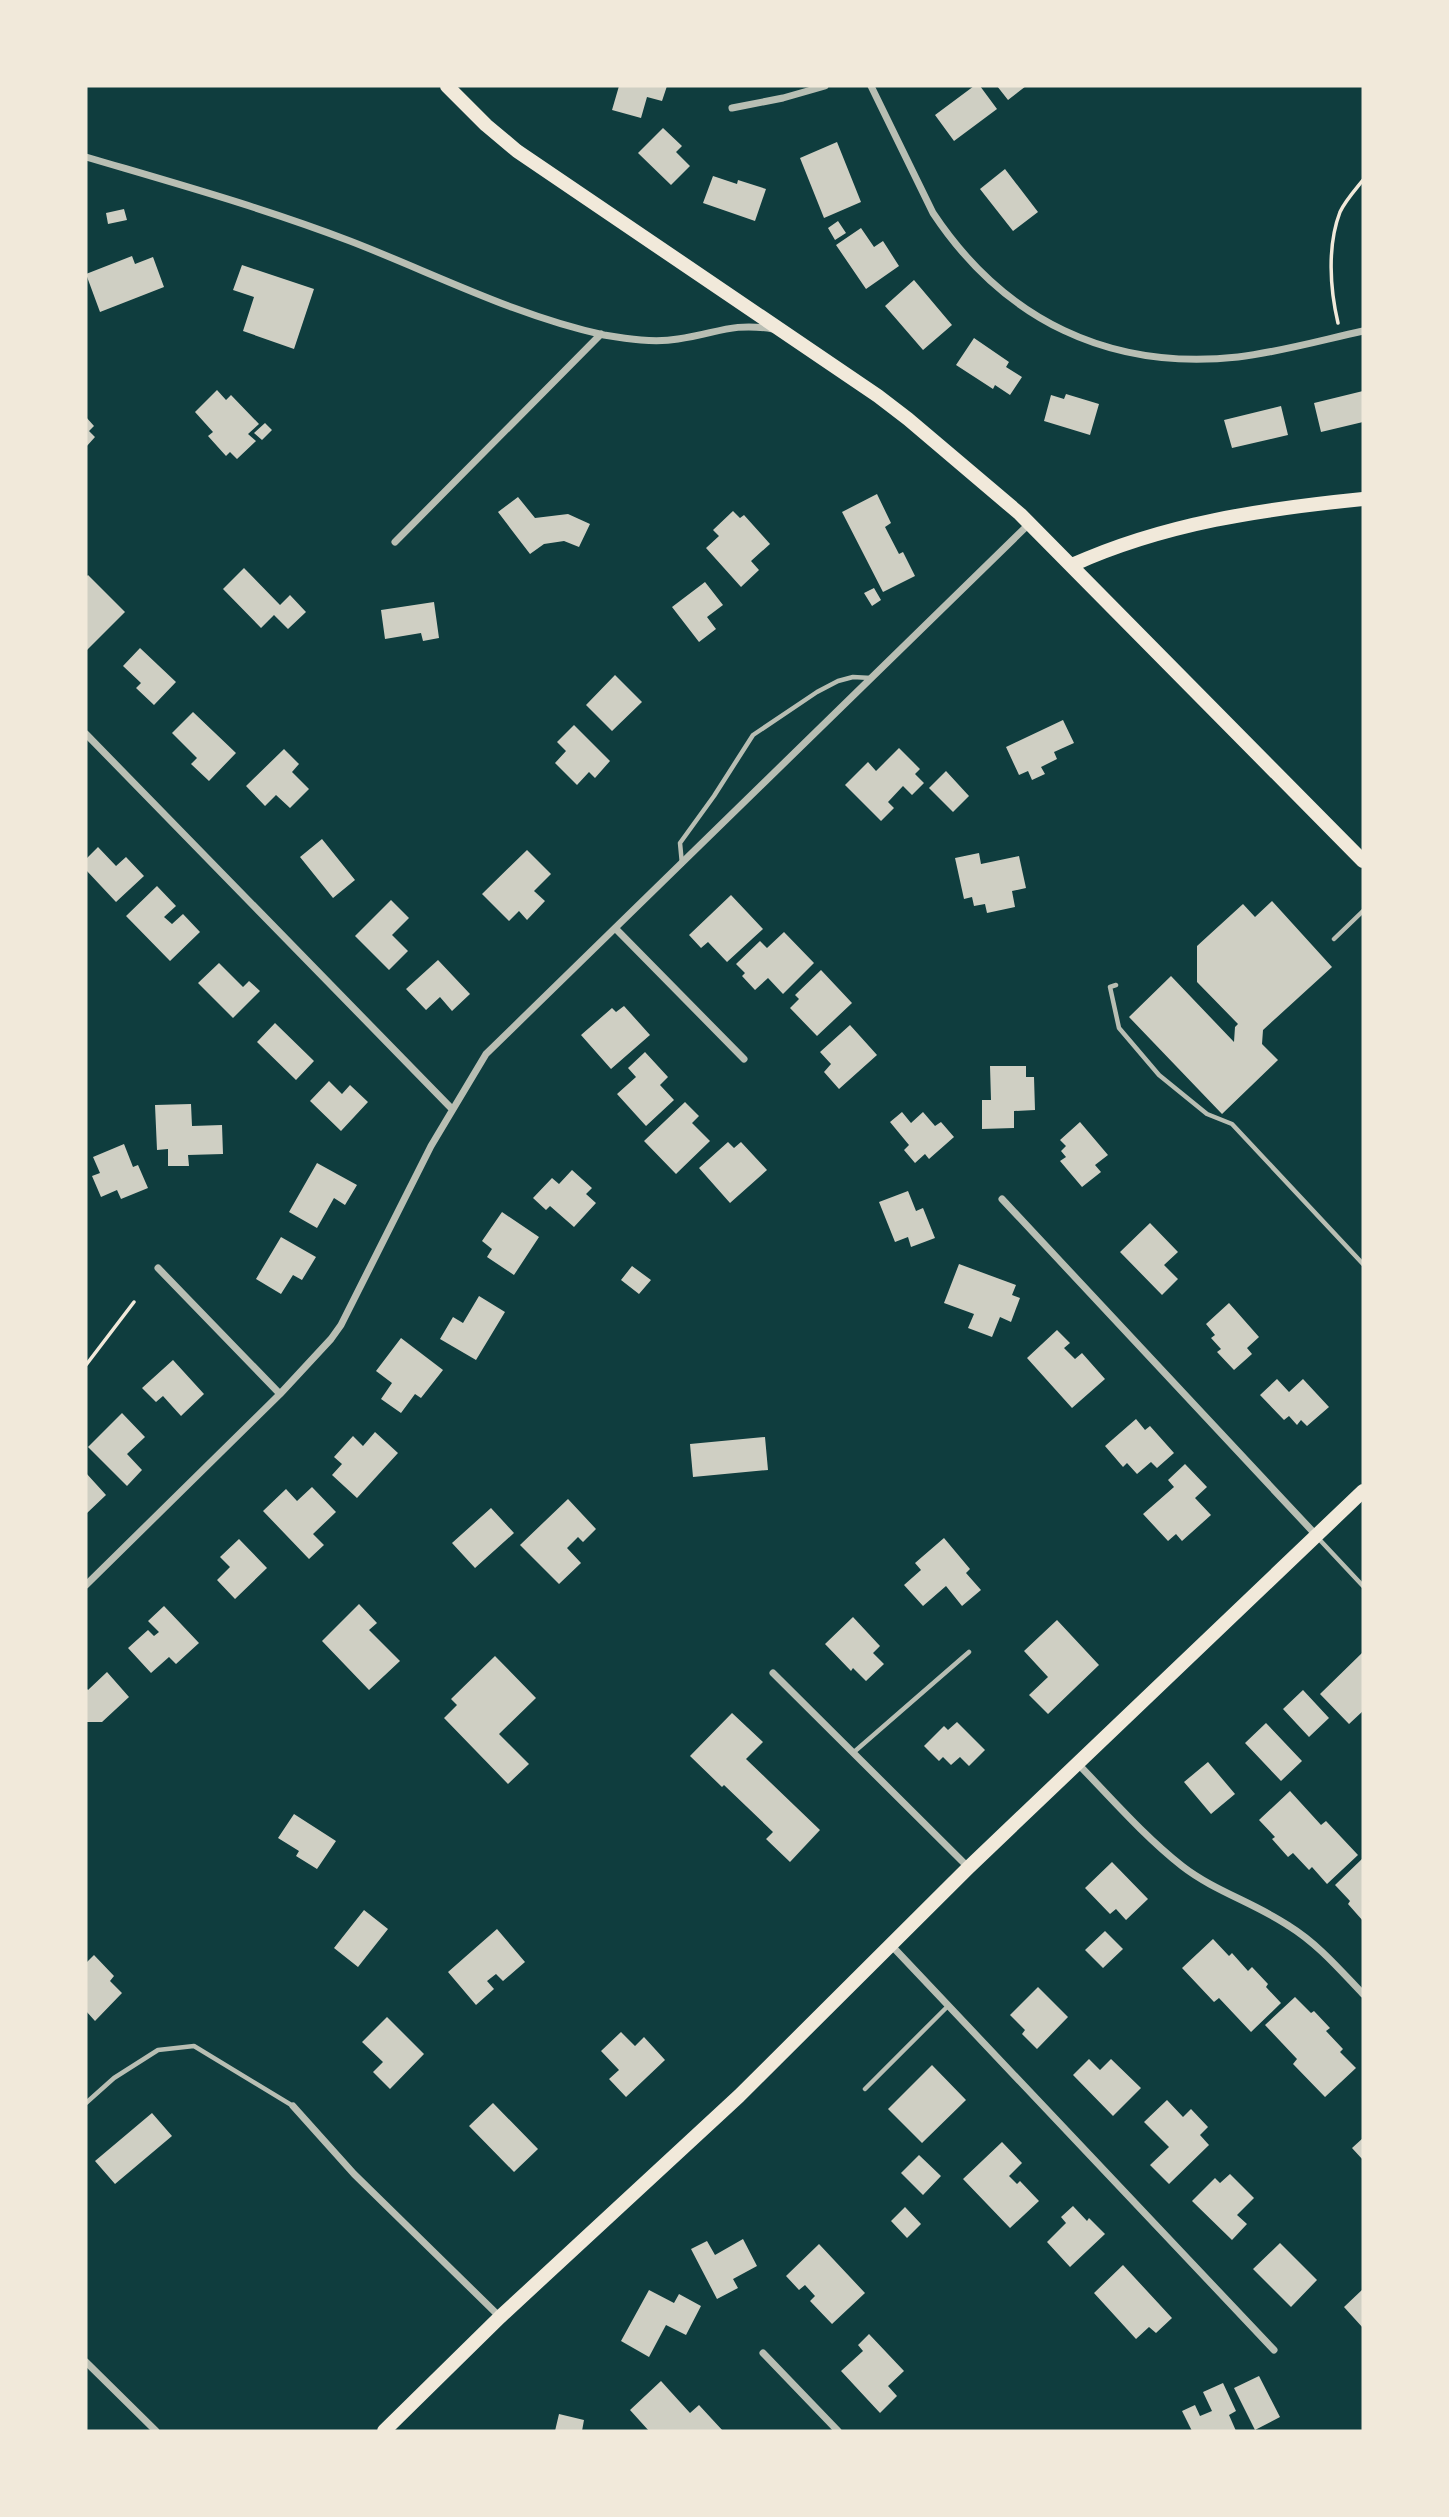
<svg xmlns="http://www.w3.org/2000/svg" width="1449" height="2517" font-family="'Work Sans',sans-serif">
	<rect width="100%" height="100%" fill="#0f3d3e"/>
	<path fill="#cfcfc3" d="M619,86H667L662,101L647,97L641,118L612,110Z
		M974,86H980L997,109L954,141L935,115Z
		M997,86H1026L1008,100Z
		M663,128L682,146L676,152L690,166L671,185L638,153Z
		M837,142L861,202L824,218L800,158Z
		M1005,169L1038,212L1013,231L980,189Z
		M713,176L737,184L738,180L766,189L755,221L703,203Z
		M124,209L127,220L108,224L106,213Z
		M838,221L846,233L835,240L828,228Z
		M861,228L874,247L883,241L899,266L866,289L836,245Z
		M132,256L135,264L153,257L164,287L100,312L86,274Z
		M242,265L314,289L294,349L243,331L254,297L233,290Z
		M914,280L952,325L923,350L885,306Z
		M974,338L1009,362L1006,367L1022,377L1010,395L995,385L993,389L956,365Z
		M217,390L226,400L231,395L259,424L248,434L256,441L237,459L230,452L226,456L208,436L213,432L195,412Z
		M1363,391V422L1321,432L1314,403Z
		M1066,394L1099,404L1090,435L1044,421L1051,395L1064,399Z
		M1281,406L1288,435L1232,448L1224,420Z
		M86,417L94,426L89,431L95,437L86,447Z
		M265,423L272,430L262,440L254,433Z
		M877,494L891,523L885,527L899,554L903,552L915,576L883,592L842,512Z
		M518,497L535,518L568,514L590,524L579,547L564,541L544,544L530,554L498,512Z
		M733,511L740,518L744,515L770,544L751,561L759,570L741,587L706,548L719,536L713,530Z
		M244,568L280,605L290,595L306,612L288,629L274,615L261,628L223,589Z
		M88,575L125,612L86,651V577Z
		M705,582L723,605L707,617L716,629L699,642L672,607Z
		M874,588L881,600L872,606L864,593Z
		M434,602L439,638L423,641L421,633L385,639L381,610Z
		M140,648L176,682L154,705L136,688L141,683L123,666Z
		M615,675L642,702L612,731L586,705Z
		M193,712L236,753L209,781L191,764L197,758L172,733Z
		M1063,720L1074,743L1054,752L1057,759L1041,767L1045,774L1032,780L1028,771L1019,775L1006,747Z
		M574,725L610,761L595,778L589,772L577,785L555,763L566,751L557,742Z
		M899,748L920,769L915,774L924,783L912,795L903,786L888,802L894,808L881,821L845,785L868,762L876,771Z
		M284,749L299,764L292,772L309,789L290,808L276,795L265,806L246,786Z
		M946,771L969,796L953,812L929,788Z
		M322,839L355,880L333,898L300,857Z
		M98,847L116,866L126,857L144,876L116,902L86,870V859Z
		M527,850L551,874L534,891L545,901L527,920L519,911L509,921L482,894Z
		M979,853L981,864L1019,856L1026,888L1012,891L1015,907L987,913L985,904L974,906L972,897L964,899L955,858Z
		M157,886L176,906L164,917L172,924L183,914L200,932L170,961L126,916Z
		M731,895L763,929L727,962L708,942L701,948L689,935Z
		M391,900L409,918L392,935L408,951L389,970L355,936Z
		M1272,901L1332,967L1263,1030L1262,1044L1278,1060L1222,1114L1129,1017L1171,976L1234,1042L1235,1027L1238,1024L1197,982V946L1243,904L1255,917Z
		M784,932L814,963L783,994L768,978L755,990L742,976L745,973L736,964L760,941L767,948Z
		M438,960L470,994L452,1011L440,997L426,1010L406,989Z
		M219,963L243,987L249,981L260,991L233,1018L198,983Z
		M821,970L852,1003L817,1036L790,1008L799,999L795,995Z
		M624,1006L650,1035L611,1069L581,1035L612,1008L616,1012Z
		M275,1023L314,1061L296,1080L257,1042Z
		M850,1025L877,1055L839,1089L824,1072L831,1064L820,1052Z
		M645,1052L668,1077L660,1085L674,1100L646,1126L617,1094L636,1077L628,1068Z
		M990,1066H1026V1077H1034L1035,1110L1014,1111V1128L982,1129V1100H991Z
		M329,1081L342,1094L350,1085L368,1102L341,1131L310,1101Z
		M685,1102L699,1116L692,1123L710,1141L676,1174L644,1141Z
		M191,1104L192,1126L222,1125L223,1154L188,1155L189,1166H168V1149L157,1150L155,1105Z
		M902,1112L911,1123L923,1112L935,1126L941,1122L954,1137L929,1159L925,1154L915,1163L904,1150L909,1145L890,1122Z
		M1080,1122L1108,1155L1095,1165L1101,1172L1082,1187L1060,1161L1066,1157L1061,1151L1066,1146L1060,1140Z
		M728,1142L734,1148L741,1142L767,1170L730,1203L699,1168Z
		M124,1144L133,1167L138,1165L148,1188L121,1199L117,1190L101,1197L92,1176L100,1173L93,1157Z
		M317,1163L357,1185L345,1205L334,1198L317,1228L289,1212Z
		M572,1170L592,1188L586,1194L596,1203L574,1227L550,1206L546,1210L533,1198L552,1178L559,1184Z
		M908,1191L916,1211L923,1208L935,1238L911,1247L908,1237L895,1242L879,1202Z
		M502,1212L539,1237L514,1275L487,1257L492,1249L482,1241Z
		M1150,1223L1178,1252L1164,1265L1178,1279L1162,1295L1120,1252Z
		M281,1237L316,1257L302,1280L293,1275L281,1294L256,1279Z
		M959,1264L1016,1285L1012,1295L1020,1298L1011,1322L1000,1317L992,1337L968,1328L974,1314L944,1303Z
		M632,1266L651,1280L639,1294L621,1280Z
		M479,1296L505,1312L476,1360L440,1339L453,1317L463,1323Z
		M1229,1303L1259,1337L1247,1348L1252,1354L1234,1370L1217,1352L1221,1349L1211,1338L1215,1335L1206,1324Z
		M1057,1330L1070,1343L1064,1348L1075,1359L1082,1353L1105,1379L1072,1408L1027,1358Z
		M401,1338L443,1370L421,1398L415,1394L401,1413L381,1399L392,1383L376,1371Z
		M173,1360L204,1394L181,1416L163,1396L156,1402L142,1388Z
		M1277,1379L1289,1392L1303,1379L1329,1407L1307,1426L1301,1420L1297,1425L1289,1416L1284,1420L1260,1395Z
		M122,1413L145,1437L127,1454L142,1470L127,1486L88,1447Z
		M1136,1419L1145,1430L1150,1426L1174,1453L1157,1468L1151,1462L1137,1474L1127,1463L1123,1467L1105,1446Z
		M375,1432L398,1453L357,1498L332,1475L342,1464L334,1457L353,1436L363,1446Z
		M765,1437L768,1470L693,1477L690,1444Z
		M1185,1464L1207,1487L1195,1498L1211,1515L1182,1541L1176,1534L1168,1541L1143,1514L1174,1487L1168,1480Z
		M86,1473L106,1495L86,1514Z
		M312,1487L336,1512L313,1534L324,1545L309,1559L263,1511L286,1489L297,1501Z
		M568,1499L596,1529L583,1542L578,1537L567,1548L581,1563L559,1584L520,1545Z
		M491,1508L514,1533L475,1568L452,1543Z
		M944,1538L970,1569L966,1573L981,1590L962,1606L946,1586L923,1606L904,1585L921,1570L915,1563Z
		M239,1539L267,1568L235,1599L217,1580L230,1567L220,1557Z
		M359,1604L377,1623L369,1630L400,1661L369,1690L322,1641Z
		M164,1606L199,1643L176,1664L169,1657L151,1673L128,1648L148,1630L154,1636L159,1632L148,1621Z
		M853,1617L880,1646L873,1653L884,1664L866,1681L853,1668L851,1671L825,1644Z
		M1057,1620L1099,1665L1048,1714L1029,1695L1048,1677L1024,1651Z
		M1363,1652V1711L1349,1724L1320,1694Z
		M495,1656L536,1698L499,1734L529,1764L508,1784L444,1718L457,1705L451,1699Z
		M107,1672L129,1697L102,1722H87L86,1688L88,1690Z
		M1303,1690L1329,1718L1309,1737L1283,1709Z
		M732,1713L763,1742L746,1759L820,1830L790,1862L766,1839L773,1832L724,1785L722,1787L690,1756Z
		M957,1722L985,1750L969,1766L960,1757L951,1765L943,1757L939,1761L924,1746L944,1726L948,1730Z
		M1266,1723L1302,1761L1281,1781L1245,1743Z
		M1208,1762L1235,1794L1211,1814L1184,1782Z
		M1290,1791L1321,1825L1326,1821L1358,1855L1327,1884L1312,1867L1309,1870L1293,1853L1288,1857L1272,1839L1275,1837L1259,1820Z
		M294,1814L336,1841L317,1869L296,1856L299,1851L278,1838Z
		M1363,1858V1921L1348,1904L1350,1901L1335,1885Z
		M1112,1862L1148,1899L1126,1920L1116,1909L1110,1914L1085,1888Z
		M364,1910L388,1929L358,1967L334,1948Z
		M497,1929L525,1962L503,1981L496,1974L487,1981L494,1989L476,2005L448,1972Z
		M1105,1931L1123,1949L1103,1968L1085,1950Z
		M1213,1939L1229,1956L1232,1953L1248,1971L1252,1967L1268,1984L1266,1987L1281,2003L1251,2032L1219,1998L1214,2002L1182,1968Z
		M94,1955L114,1976L110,1981L122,1993L95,2021L86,2011V1963Z
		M1038,1987L1068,2017L1037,2049L1022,2034L1025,2030L1010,2015Z
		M1295,1997L1311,2013L1314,2011L1330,2028L1326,2031L1343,2049L1340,2052L1356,2068L1325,2097L1293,2064L1297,2059L1265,2025Z
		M387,2017L424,2054L390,2089L373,2072L383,2062L362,2042Z
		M621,2032L635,2046L644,2037L665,2060L626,2097L609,2079L619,2070L601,2051Z
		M1089,2059L1100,2070L1111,2059L1141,2088L1113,2116L1073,2075Z
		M932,2065L966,2100L922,2143L888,2109Z
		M1167,2100L1183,2117L1191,2109L1208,2127L1200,2135L1209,2145L1169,2184L1150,2165L1169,2147L1144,2122Z
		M493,2103L538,2149L514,2172L469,2126Z
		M152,2113L172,2136L115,2184L95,2161Z
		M1363,2138V2160L1352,2148Z
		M1002,2142L1022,2163L1009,2176L1017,2184L1020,2181L1039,2201L1010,2228L963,2179Z
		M919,2155L941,2176L923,2195L901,2173Z
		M1230,2174L1254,2198L1237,2215L1247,2224L1232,2240L1192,2201L1215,2178L1220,2183Z
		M1073,2206L1087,2221L1089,2218L1105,2234L1070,2267L1047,2242L1066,2223L1061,2217Z
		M905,2207L921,2224L907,2238L891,2221Z
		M743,2239L757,2266L733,2279L738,2288L717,2299L691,2249L707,2241L715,2255Z
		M1280,2243L1317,2280L1291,2307L1253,2269Z
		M819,2244L865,2293L832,2324L810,2301L815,2296L805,2285L799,2290L786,2276Z
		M1123,2265L1172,2318L1156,2333L1149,2327L1136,2339L1094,2293Z
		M1363,2289V2328L1344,2307Z
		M649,2290L674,2303L679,2294L701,2306L686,2335L666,2325L649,2357L621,2341Z
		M869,2334L904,2371L888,2386L897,2396L880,2413L841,2371L863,2351L858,2345Z
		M1259,2376L1280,2417L1255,2430L1234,2388Z
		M661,2381L690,2413L699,2405L723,2431H649L630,2410Z
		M1223,2383L1236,2411L1229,2415L1236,2431H1192L1182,2411L1195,2405L1200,2416L1212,2411L1203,2392Z
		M559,2414L584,2420L582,2431H555Z"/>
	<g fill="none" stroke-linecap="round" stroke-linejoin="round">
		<path stroke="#f1e9da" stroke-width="3.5" d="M1338,323C1330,289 1327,246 1340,212C1345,201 1355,190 1363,180
			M86,1365L134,1302"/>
		<path stroke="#b8beb3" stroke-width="4.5" d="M682,864L680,843L714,796L753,735L817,692L838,681L853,677L871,678
			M1334,939L1363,911
			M1116,985L1110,987L1119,1028L1159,1075L1207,1114L1232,1124L1363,1264
			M1318,1538L1363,1586
			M854,1752L969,1652
			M865,2089L948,2006
			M86,2103L114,2078L158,2050L194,2046L293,2106"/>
		<path stroke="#b8beb3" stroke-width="7" d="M871,86L933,213C1004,320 1109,371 1238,357C1280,352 1322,340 1363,331
			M732,108L783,98L825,86
			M86,157C174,183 264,208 350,241C433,273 516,316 604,335C628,339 654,343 678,339C716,334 731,322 773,329
			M395,542L601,334
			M86,734L452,1109
			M616,929L744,1059
			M1002,1199L1316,1535
			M158,1268L280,1394
			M86,1585L280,1394L331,1339L341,1325L431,1146L486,1054L1029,524
			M773,1673L968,1867
			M1079,1765C1112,1799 1144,1836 1182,1866C1214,1891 1255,1903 1289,1926C1318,1944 1340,1970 1363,1994
			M891,1945L1274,2350
			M293,2106L354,2174L500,2317
			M763,2353L838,2431
			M86,2362L156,2431"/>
		<path stroke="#f1e9da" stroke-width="14" d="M447,86L486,125L517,151L878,396L908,419L1020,514L1363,861
			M1072,565C1165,523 1263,509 1363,499
			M384,2431L500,2317L739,2096L968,1868L1363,1491"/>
	</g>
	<rect width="1449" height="2517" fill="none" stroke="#f1e9da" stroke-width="175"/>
</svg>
